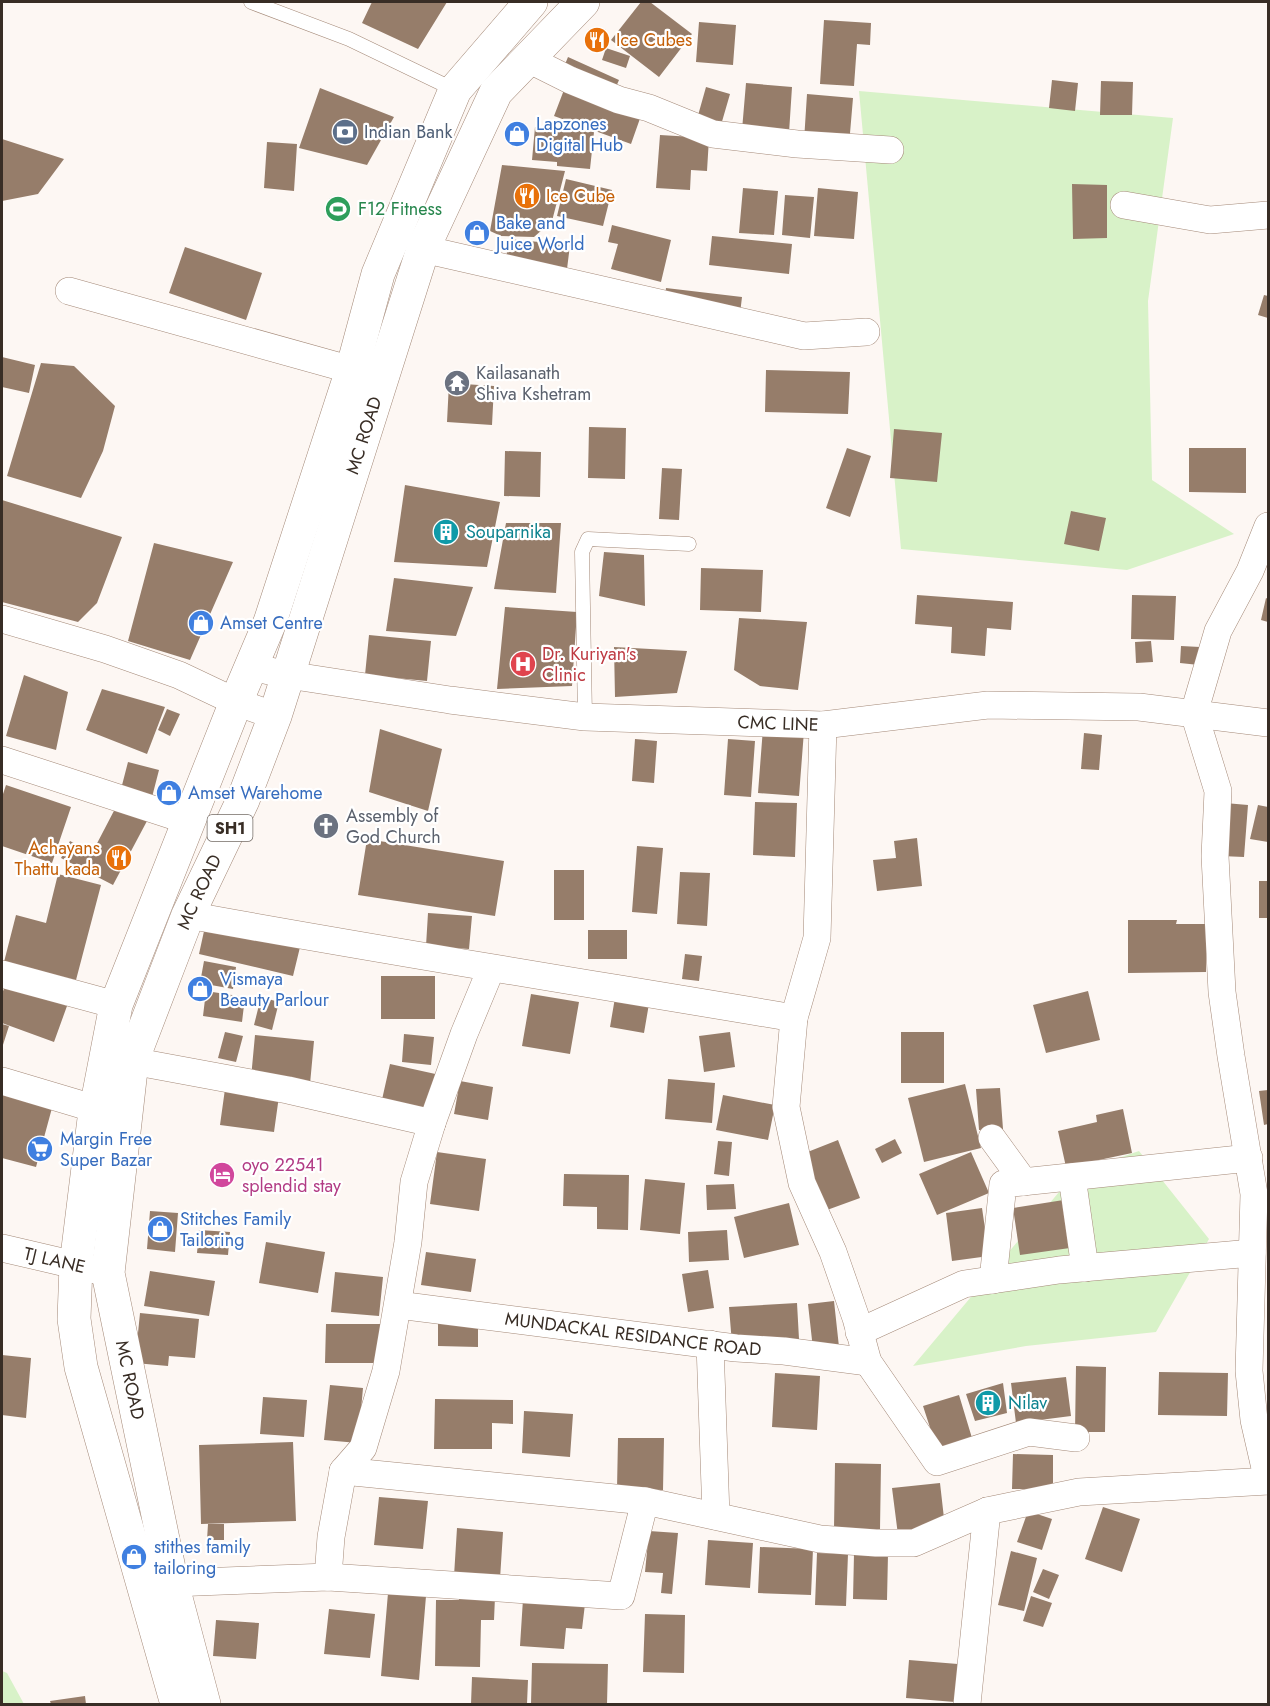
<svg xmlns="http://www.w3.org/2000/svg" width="1270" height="1706" font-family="Jost,sans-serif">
	<rect width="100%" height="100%" fill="#fdf7f3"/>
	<path fill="#d8f2c8" d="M859,91L1173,118L1148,301L1152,480L1234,534L1127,570L901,549Z
		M1139,1151L1209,1239L1156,1332L1026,1346L913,1366L1075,1173Z
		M2,1671L7,1673L24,1704H2Z"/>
	<path fill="#967d6a" d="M372,2H447L418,49L362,23Z
		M641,2H650L692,34L659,77L611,40Z
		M824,20L871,23L870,45L857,44L854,86L820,84Z
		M699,22L736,25L733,65L696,62Z
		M606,48L630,56L626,68L602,60Z
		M568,57L619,80L612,96L561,74Z
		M1052,80L1078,83L1075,111L1049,108Z
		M1101,81L1133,82L1132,115H1100Z
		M567,82L643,110L631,144L554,116Z
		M746,83L792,87L789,133L742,130Z
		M706,87L730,94L721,125L697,119Z
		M320,88L394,117L367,165L299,148Z
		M807,94L853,98L849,145L804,141Z
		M535,127L594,132L590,169L557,166V162L532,160Z
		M660,135L709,138L707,171L691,170L690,190L656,188Z
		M2,139L64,159L38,194L2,201Z
		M267,142L297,144L294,191L264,188Z
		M502,165L565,171L552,221L534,237L501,236L490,231Z
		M566,179L612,190L603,226L557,216Z
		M1072,184L1107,185V238L1073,239Z
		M743,188L778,191L774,235L739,233Z
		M818,188L858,192L854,239L814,236Z
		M785,195L814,197L810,238L782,235Z
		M612,225L671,240L661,282L611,269L618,244L608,242Z
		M712,236L792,244L789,274L709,265Z
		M508,239L570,245L567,269L506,263Z
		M185,247L262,273L246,320L169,293Z
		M666,288L742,297L739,322L663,313Z
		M1264,295L1268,296V318L1258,315Z
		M2,357L35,365L29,393L2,387Z
		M41,363L74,366L115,406L103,451L81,498L7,476Z
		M766,370L850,372L848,414L765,412Z
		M449,383L494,386L492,425L447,422Z
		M589,427L626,428L625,479L588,478Z
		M894,429L942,433L937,482L890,478Z
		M847,448L871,456L850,517L826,508Z
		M1189,448H1246V493L1189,492Z
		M505,451L541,452L540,497L504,496Z
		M662,468L682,469L679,520L659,519Z
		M405,485L500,502L487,567L394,562Z
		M2,500L122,537L97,603L78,622L2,602Z
		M1071,511L1106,518L1099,551L1064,544Z
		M506,523H561L556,593L494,589Z
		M154,543L233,562L190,660L128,641Z
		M604,552L644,555L645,606L599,596Z
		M701,568L763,570L761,612L700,610Z
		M394,578L473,587L456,636L386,631Z
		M917,595L1013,602L1011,630L987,628L985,656L951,653L952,627L915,624Z
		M1132,595L1176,596L1174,640L1131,639Z
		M1266,598L1268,599V622L1261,620Z
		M505,607L577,612L572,686L497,689Z
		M739,618L807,622L798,690L760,686L734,670Z
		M369,635L431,641L427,681L365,675Z
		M1151,641L1153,662L1136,663L1135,642Z
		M1181,646L1200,647L1199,665L1180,663Z
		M614,647L687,651L677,693L615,697Z
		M24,675L68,692L56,750L6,736Z
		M102,689L165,707L147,754L86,730Z
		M167,709L180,714L170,736L158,730Z
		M763,728L804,731L799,796L758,793Z
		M380,729L442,749L428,811L369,792Z
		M1084,733L1102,735L1099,770L1081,769Z
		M635,739L657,741L654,783L632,781Z
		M728,739L755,741L751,797L724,795Z
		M128,762L159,770L151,801L120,793Z
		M6,785L71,807L52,863L2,846V797Z
		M755,802L797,803L795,857L753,855Z
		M1225,803L1248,805L1244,857L1221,856Z
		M117,805L147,821L113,885L61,858L70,841L92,853Z
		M1258,805L1268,807V842L1250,839Z
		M917,838L922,886L877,891L873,860L896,858L894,841Z
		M367,839L504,861L495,916L358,895Z
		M637,846L663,848L657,914L632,912Z
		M554,870H584V920H554Z
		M680,872L710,873L707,926L677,924Z
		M58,874L101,885L76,980L4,962L16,915L46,923Z
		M1259,881H1268V918H1259Z
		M428,913L472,916L469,949L426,946Z
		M1128,920H1177L1176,924H1206V972L1128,973Z
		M206,922L301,943L293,976L199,954Z
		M588,930H627V959H588Z
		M685,954L702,956L699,981L682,979Z
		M204,961L236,967L233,989L200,983Z
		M381,976H435V1019H381Z
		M6,983L67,1006L54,1042L2,1023V994Z
		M617,986L651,992L644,1033L610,1027Z
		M206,991L245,997L242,1022L203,1016Z
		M1088,991L1100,1040L1046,1053L1033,1005Z
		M531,994L579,1002L570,1054L522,1046Z
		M261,997L279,1002L272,1030L254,1025Z
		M2,1024L9,1026L2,1048Z
		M225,1032L243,1036L236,1062L218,1058Z
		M730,1032L735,1067L704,1072L699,1036Z
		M901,1032H944V1083H901Z
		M404,1034L434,1037L431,1065L402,1062Z
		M255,1035L314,1041L310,1084L251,1078Z
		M390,1064L440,1075L432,1114L381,1104Z
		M668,1079L715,1083L712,1123L665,1119Z
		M460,1081L493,1087L488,1120L454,1114Z
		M965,1084L981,1148L924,1162L908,1098Z
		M1000,1088L1003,1129L979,1130L976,1089Z
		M225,1089L279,1096L274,1132L220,1125Z
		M1268,1090V1124L1264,1125L1259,1091Z
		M2,1095L52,1108L36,1167L2,1158Z
		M723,1095L775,1105L768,1140L716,1130Z
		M1123,1109L1132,1153L1066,1167L1058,1131L1097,1122L1096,1115Z
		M895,1139L902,1153L882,1163L875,1149Z
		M838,1140L860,1198L827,1210L805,1153Z
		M718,1141L732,1142L729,1176L714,1174Z
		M437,1152L486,1159L479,1211L430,1204Z
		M971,1152L989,1193L937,1215L919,1174Z
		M564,1174L629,1175L628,1230L597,1229V1207L563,1206Z
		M645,1179L685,1183L680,1234L640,1230Z
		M734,1184L736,1209L707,1210L706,1185Z
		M1070,1199L1077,1247L1020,1255L1013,1208Z
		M789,1203L799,1245L744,1258L734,1217Z
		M982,1208L989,1256L952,1261L946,1213Z
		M150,1211L178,1213L175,1252L147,1249Z
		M199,1230L230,1232L228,1255L197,1253Z
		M727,1230L729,1260L689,1262L688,1232Z
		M266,1242L325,1252L318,1293L259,1283Z
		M426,1252L476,1259L471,1292L421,1285Z
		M708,1270L714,1308L688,1312L682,1274Z
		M150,1271L215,1281L209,1316L144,1306Z
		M335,1272L383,1277L379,1316L331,1312Z
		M834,1301L839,1347L813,1349L808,1304Z
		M797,1303L799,1339L732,1344L729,1307Z
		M140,1313L199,1319L195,1358L169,1356L168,1366L135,1363Z
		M438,1317L478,1318V1347L438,1346Z
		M326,1324H384V1363H325Z
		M2,1355L31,1358L26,1418L2,1415Z
		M1076,1366L1106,1367L1105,1432H1075Z
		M1159,1372L1228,1373L1227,1416L1158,1415Z
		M775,1373L820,1376L817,1430L772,1427Z
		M1066,1377L1071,1416L1016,1423L1011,1383Z
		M1003,1383L1007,1413L975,1421L966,1394Z
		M330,1385L363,1388L358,1443L324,1440Z
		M959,1395L972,1438L937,1449L923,1406Z
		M263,1397L307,1400L304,1437L260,1434Z
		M435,1399L513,1400V1424L492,1423V1449H434Z
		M524,1411L573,1414L570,1457L522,1453Z
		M618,1438H664L663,1490L617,1489Z
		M293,1442L296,1521L201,1524L199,1445Z
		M1013,1454L1053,1455V1489H1012Z
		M835,1463L881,1464L880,1530L834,1529Z
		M940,1483L945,1527L898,1535L892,1488Z
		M379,1497L428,1501L423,1549L374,1545Z
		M1103,1507L1140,1519L1122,1572L1085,1559Z
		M1028,1511L1052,1519L1042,1550L1017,1542Z
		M208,1524H224V1540H207Z
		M457,1528L503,1532L500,1579L454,1576Z
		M649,1531L678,1533L672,1594L661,1593L663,1573L645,1572Z
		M708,1540L753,1543L750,1588L705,1585Z
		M760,1547L813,1549L811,1595L758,1593Z
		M1011,1551L1037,1558L1024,1611L998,1605Z
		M817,1553L848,1554L846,1606L815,1605Z
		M854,1554H888L887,1600L853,1599Z
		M1043,1569L1059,1575L1049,1599L1033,1592Z
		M388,1593L426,1596L419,1680L381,1676Z
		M459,1596L495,1597L494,1620H481L480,1667L435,1666L436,1600H459Z
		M1031,1596L1052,1603L1043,1627L1023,1621Z
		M523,1599L585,1604L582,1629L566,1628L564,1649L520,1646Z
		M329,1609L375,1614L370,1658L324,1654Z
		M645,1614L685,1615L684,1673L643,1672Z
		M216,1620L259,1623L256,1659L213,1656Z
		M909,1660L970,1665L967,1703L906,1698Z
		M532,1663L608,1664L607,1704H531Z
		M472,1677L528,1680L527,1704H471Z
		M85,1696L86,1704H51L50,1701Z"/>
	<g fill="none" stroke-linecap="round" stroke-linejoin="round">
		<g stroke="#a48978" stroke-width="15">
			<path id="service" d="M251,2L349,39L455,90
				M585,717L582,552L588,539L689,544"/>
		</g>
		<g stroke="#a48978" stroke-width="28">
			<g id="minor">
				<path d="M528,59L570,80L619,100L649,108L713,134L797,144L890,150"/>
				<path d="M1124,205L1210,220L1268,215"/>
				<path d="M423,249L804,336L866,332"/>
				<path d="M69,291L352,370"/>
				<path d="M1268,526L1250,571L1218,631L1194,713L1218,791L1215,856L1222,992L1231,1056L1254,1194L1249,1371L1254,1420L1268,1481"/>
				<path d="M2,619L105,649L179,675L236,702L275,716"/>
				<path id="s1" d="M251,667L288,675L450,700L585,717L823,725L988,705L1139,707L1268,723"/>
				<path d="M823,725L817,938L794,1018L786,1107L802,1183L833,1252L856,1318L868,1362L937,1462L1029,1432L1076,1438"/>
				<path d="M2,760L189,821"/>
				<path d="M188,915C390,952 592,984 794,1018"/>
				<path d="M2,974L116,1005"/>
				<path d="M132,1061L288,1090L432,1123"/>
				<path d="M2,1081L96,1109"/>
				<path d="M992,1138L1024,1182"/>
				<path d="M1072,1177L1085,1268"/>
				<path id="s2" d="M2,1248L96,1270"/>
				<path d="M993,1280L1003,1184L1249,1158"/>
				<path id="s3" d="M398,1305L736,1348L784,1351L868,1362"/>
				<path d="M859,1332L964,1284L1059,1270L1252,1253"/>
				<path d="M710,1344L716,1516"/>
				<path d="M343,1471L645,1501"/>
				<path d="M328,1577L331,1537L343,1471L363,1448L386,1371L408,1242L414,1182L432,1123L464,1034L491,969"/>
				<path d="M172,1583L328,1577L621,1596L645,1501L820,1539L876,1543H914L987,1511L1079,1492L1268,1481"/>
				<path d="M967,1704L987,1511"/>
			</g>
		</g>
		<g stroke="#a48978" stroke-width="34">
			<g id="primary">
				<path d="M177,1704L81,1367L74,1319L76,1265L94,1119L116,1005L236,702L270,622L352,370L378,274L455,90L531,2"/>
				<path id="s4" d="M204,1704L172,1583L108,1273L132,1061L188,915L243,800L275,716L423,249L496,92L583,2"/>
			</g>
		</g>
		<use href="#service" stroke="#fff" stroke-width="14"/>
		<use href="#minor" stroke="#fff" stroke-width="27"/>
		<use href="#primary" stroke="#fff" stroke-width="33"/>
	</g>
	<defs>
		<g id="restaurant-disc" transform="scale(1.35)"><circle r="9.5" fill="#e8710a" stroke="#fff"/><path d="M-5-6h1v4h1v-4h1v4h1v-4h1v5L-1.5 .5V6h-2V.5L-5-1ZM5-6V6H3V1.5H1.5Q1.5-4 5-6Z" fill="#fff"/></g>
		<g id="bank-disc" transform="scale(1.35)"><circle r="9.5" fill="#5c6f8a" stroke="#fff"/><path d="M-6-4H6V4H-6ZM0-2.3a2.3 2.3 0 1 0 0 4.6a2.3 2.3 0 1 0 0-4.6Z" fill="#fff"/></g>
		<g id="shop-disc" transform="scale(1.35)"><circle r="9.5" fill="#3f7fe0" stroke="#fff"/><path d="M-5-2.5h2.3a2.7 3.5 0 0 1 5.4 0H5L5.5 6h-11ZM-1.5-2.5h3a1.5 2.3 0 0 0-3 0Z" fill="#fff"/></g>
		<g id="stadium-disc" transform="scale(1.35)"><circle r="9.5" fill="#2e9e5b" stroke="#fff"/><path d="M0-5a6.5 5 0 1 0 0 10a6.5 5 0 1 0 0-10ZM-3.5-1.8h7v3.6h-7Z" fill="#fff"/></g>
		<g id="temple-disc" transform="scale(1.35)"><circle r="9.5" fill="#6b7280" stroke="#fff"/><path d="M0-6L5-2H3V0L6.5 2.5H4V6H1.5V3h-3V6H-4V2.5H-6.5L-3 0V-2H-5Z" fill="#fff"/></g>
		<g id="building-disc" transform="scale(1.35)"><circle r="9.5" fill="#0f9aa8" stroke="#fff"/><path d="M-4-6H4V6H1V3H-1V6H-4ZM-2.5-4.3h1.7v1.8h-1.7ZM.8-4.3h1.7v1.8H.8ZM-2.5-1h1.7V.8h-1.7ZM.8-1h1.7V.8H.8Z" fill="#fff"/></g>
		<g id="hospital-disc" transform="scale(1.35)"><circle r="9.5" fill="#e0444e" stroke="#fff"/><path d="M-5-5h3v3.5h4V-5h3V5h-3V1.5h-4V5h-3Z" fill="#fff"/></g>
		<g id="church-disc" transform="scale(1.35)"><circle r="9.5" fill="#6b7280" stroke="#fff"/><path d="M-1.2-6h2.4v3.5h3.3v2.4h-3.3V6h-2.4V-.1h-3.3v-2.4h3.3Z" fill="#fff"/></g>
		<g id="supermarket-disc" transform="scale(1.35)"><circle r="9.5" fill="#3f7fe0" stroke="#fff"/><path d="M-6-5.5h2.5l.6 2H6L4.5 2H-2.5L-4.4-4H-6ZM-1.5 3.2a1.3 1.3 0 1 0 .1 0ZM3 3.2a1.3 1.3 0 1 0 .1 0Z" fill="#fff"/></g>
		<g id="hotel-disc" transform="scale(1.35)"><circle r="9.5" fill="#d1479c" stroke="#fff"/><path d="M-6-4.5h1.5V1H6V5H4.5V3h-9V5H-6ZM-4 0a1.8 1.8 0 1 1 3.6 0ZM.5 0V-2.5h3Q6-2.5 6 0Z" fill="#fff"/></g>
	</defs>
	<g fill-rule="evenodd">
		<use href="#restaurant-disc" x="597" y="40"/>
		<use href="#bank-disc" x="345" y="132"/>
		<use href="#shop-disc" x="517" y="134"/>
		<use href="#restaurant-disc" x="527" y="196"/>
		<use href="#stadium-disc" x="338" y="209"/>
		<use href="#shop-disc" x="477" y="233"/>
		<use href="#temple-disc" x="457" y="383"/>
		<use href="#building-disc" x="446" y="532"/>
		<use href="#shop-disc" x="201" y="623"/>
		<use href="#hospital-disc" x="523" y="664"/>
		<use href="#shop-disc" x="169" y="793"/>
		<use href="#church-disc" x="326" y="826"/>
		<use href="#restaurant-disc" x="119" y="858"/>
		<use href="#shop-disc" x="200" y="989"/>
		<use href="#supermarket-disc" x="40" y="1149"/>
		<use href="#hotel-disc" x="222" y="1175"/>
		<use href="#shop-disc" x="160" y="1229"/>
		<use href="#building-disc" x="988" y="1403"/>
		<use href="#shop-disc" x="134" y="1557"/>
	</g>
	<g text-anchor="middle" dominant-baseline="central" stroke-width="4.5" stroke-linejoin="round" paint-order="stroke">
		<rect fill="#fff" stroke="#746c66" stroke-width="1.5" x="207.5" y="815" width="45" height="26" rx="4.5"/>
		<g font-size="16" font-weight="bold" fill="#382d25">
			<text x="230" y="828">SH1</text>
		</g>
		<g font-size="18" fill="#c56008" stroke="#fff" text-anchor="start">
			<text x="616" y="40">Ice Cubes</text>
			<text x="546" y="196">Ice Cube</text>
			<text x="100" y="848" text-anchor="end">Achayans<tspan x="100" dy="21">Thattu kada</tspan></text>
		</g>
		<g font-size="18" fill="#366cbe" stroke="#fff" text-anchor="start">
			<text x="536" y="124">Lapzones<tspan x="536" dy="21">Digital Hub</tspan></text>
			<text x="496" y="223">Bake and<tspan x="496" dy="21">Juice World</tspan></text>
			<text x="220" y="623">Amset Centre</text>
			<text x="188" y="793">Amset Warehome</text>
			<text x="220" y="979">Vismaya<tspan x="220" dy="21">Beauty Parlour</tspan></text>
			<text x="60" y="1139">Margin Free<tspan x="60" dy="21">Super Bazar</tspan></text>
			<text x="180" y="1219">Stitches Family<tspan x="180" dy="21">Tailoring</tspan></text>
			<text x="154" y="1547">stithes family<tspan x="154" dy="21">tailoring</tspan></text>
		</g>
		<g font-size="18" fill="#4e5e75" stroke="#fff" text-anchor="start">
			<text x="364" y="132">Indian Bank</text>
		</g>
		<g font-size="18" fill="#27864d" stroke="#fff" text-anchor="start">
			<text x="358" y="209">F12 Fitness</text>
		</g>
		<g font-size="18" fill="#5b616d" stroke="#fff" text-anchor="start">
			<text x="476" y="373">Kailasanath<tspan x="476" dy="21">Shiva Kshetram</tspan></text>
			<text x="346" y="816">Assembly of<tspan x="346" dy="21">God Church</tspan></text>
		</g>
		<g font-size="18" fill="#382d25" stroke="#fff">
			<text stroke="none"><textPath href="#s4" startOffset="1323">MC ROAD</textPath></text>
			<text stroke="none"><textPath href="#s1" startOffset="531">CMC LINE</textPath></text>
			<text stroke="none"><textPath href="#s4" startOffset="837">MC ROAD</textPath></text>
			<text stroke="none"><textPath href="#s2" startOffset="54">TJ LANE</textPath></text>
			<text stroke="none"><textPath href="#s3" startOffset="237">MUNDACKAL RESIDANCE ROAD</textPath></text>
			<text transform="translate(130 1380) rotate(78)">MC ROAD</text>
		</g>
		<g font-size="18" fill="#0d838f" stroke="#fff" text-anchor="start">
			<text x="466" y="532">Souparnika</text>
			<text x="1008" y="1403">Nilav</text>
		</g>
		<g font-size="18" fill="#be3a42" stroke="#fff" text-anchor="start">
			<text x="542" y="654">Dr. Kuriyan's<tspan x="542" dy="21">Clinic</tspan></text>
		</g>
		<g font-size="18" fill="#b23c85" stroke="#fff" text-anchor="start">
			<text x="242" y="1165">oyo 22541<tspan x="242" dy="21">splendid stay</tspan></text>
		</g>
	</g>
	<rect width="1270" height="1706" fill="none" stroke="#382d25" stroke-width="6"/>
</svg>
